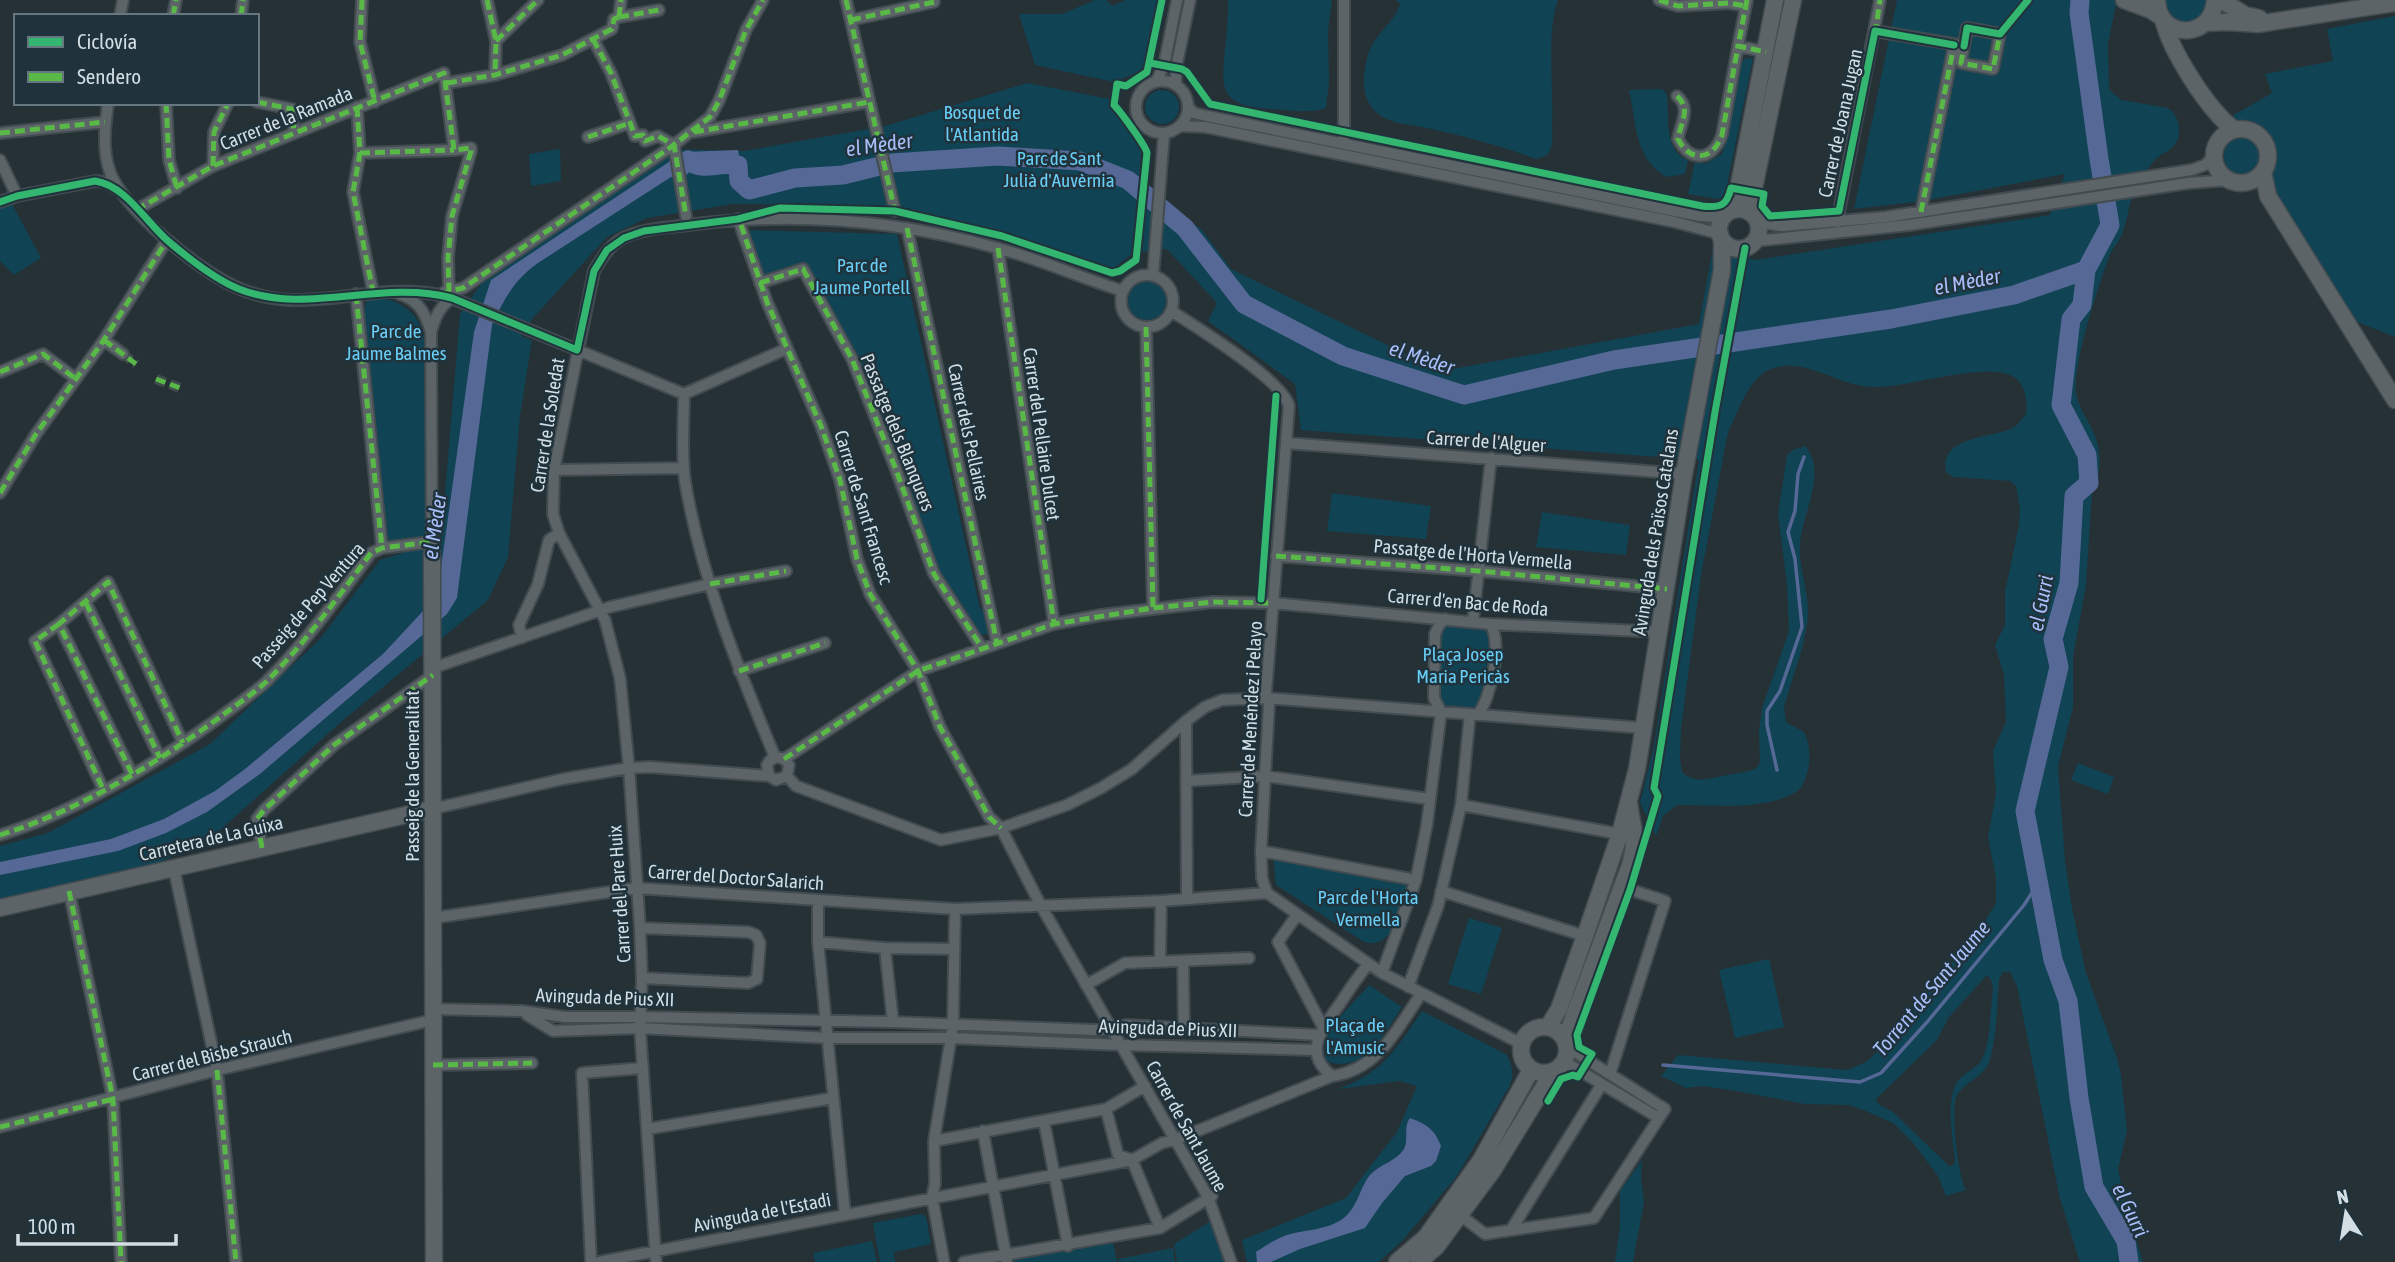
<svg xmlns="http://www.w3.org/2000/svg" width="2395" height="1262" font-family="'Asap Condensed',sans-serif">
	<rect width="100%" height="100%" fill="#263136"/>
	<path fill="#104354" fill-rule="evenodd" d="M1095,0H1106L1112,6L1126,0H1159L1146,66L1136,73L1114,82L1035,65L1019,14H1062Z
		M1228,0H1332L1328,31L1329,82L1326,108C1310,114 1288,110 1271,109C1223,105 1220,94 1225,49C1227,33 1228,17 1228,0Z
		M1396,0H1558C1546,32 1554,90 1552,125C1552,134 1554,144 1549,152C1546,157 1541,158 1536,159C1502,146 1463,136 1427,128C1409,124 1386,124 1373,109C1361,95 1363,75 1367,58C1373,34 1394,24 1400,4Z
		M1897,0H2117L2108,43L2109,89L2121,100L2168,108C2178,114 2182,130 2177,141C2173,150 2164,152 2157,158C2150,165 2143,175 2138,184C2128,200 2129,217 2122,234C2119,243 2112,248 2109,257C2098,288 2073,361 2076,392C2078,407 2087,418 2093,431C2102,450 2102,474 2092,493L2086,585L2073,657V708L2058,766L2065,861L2072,908L2086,973L2117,1058L2121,1075L2127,1131L2118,1169L2125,1203L2143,1262H2080L2060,1199L2017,986L2010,972H2003L1999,979C1997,1006 1997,1035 1990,1060C1985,1077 1966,1081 1957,1095C1950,1107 1958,1178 1966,1190L1946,1196L1938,1176L1914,1144L1893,1123L1866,1111L1849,1105L1805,1104L1731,1090L1701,1086L1686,1088L1661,1076L1678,1055L1847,1070L1866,1062L1893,1037L1927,992L1979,931L1996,903V878L1988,837L1996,793L1993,751L2006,722L2004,675L1995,645L2005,625V592L2019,525L2020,509L2016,486L2010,481L1953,477L1946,472C1939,437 1988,438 2011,429L2017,425L2026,414C2027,400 2026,383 2012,376C1985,361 1907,388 1874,387C1837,387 1807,356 1771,369C1749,377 1739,410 1729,430L1727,437L1701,575L1681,729L1680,759L1682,772L1688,777L1701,780L1749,771L1755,769L1760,763L1759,731L1762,708L1789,631L1787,585L1778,514L1787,455L1793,450L1805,446C1828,471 1802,514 1800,544C1798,571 1812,597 1807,624C1803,653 1791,680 1784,708L1786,722L1804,732C1809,742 1810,753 1809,764C1807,774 1805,786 1796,792C1765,811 1711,805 1677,805L1663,816L1656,836L1640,803L1654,746L1699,460L1301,430L1295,384L1208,321L1217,303L1167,249L1133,253L1113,269L1003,232L899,206L733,204L647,218L607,237L533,318L521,336L532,340L520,416L508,557L488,600L341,722L218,832L158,864L0,904V846L48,833L210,744L320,639L380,560L441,541L460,314L488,274L664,149L744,151L885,126L1027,83L1110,99L1141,152L1139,178L1203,231L1231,269L1441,371L1699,324L1713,248L1755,260L2050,215L2065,174L1923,201L1854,209ZM1987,975L1991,980L1993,989C1990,1009 1991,1042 1982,1059C1977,1069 1964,1072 1958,1081C1945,1098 1953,1140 1955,1161L1953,1166H1949L1893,1112L1878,1104L1876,1099L1937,1040L1949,1017Z
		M2165,0H2206L2204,12L2198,19L2183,22L2170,15Z
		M2395,16V337L2350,319L2268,182C2278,162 2279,134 2254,123C2245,119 2236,121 2227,119L2272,93L2265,74L2333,61L2327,29Z
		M1746,58H1753L1725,195L1718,199L1688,194L1695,162L1705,164L1722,154L1739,71L1742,62Z
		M1659,89L1664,90L1667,96C1669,117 1664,152 1688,160L1685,174L1666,177C1633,156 1637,124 1629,90Z
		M1145 107a17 17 0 1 1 34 0a17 17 0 1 1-34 0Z
		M2224 156a18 18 0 1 1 36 0a18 18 0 1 1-36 0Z
		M560,149L561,181L531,186L529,154Z
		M11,202L41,258L14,275L0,261V206Z
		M745,230L897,234L980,609L988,608L993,632L976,637L939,572L905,474L856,352L806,263L763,277Z
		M1128 301a19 19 0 1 1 38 0a19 19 0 1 1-38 0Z
		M386,299C405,303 420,317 424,336L426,530V539L388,543L364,310L367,300Z
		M1332,493L1431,506L1426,539L1327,531Z
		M1542,512L1630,525L1626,555L1536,547Z
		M1448,624L1481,627L1490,630L1484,698L1476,708L1444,705L1438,699L1440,636L1442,628Z
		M2078,763L2114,777L2108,794L2071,780Z
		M1273,857L1409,884C1401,906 1394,951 1364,942L1276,885Z
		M1469,918L1502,928L1481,994L1448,984Z
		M1769,959L1784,1027L1735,1038L1719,970Z
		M1369,985L1402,1007C1384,1034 1364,1075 1326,1061L1324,1040L1328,1030Z
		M1422,1011L1507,1055C1513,1067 1514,1075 1509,1087L1457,1176L1402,1241L1379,1262H1247L1242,1240L1346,1198L1397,1132L1417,1086L1400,1081L1338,1089C1384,1072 1395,1050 1422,1011Z
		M1642,1160L1641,1179L1644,1202L1633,1262H1615L1620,1226V1191Z
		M921,1214L926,1217L931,1244L894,1252L895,1262H880L873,1223Z
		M1216,1218L1231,1262H1177L1174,1244Z
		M1112,1237L1117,1262H1007L1005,1254Z
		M872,1241L877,1262H815L813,1253Z
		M1173,1248L1175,1262H1119L1118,1259Z"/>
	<path fill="#566895" d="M738,150L739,156L704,159L684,177H671L538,263C513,281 505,298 492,325L457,598L447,614L260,774L207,812L166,833L118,851L0,875V862L111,839L164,819L215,791L245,769L383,654L437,596L474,332L491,280L684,152Z
		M1410,1118C1427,1124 1435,1130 1441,1146L1436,1161L1431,1166L1405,1176L1382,1203L1365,1228L1300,1249L1271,1262H1257L1256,1252C1265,1246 1274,1240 1284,1236C1304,1229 1328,1231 1345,1217C1358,1206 1360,1187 1370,1175C1380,1164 1397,1161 1404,1149C1409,1139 1403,1127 1410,1118Z"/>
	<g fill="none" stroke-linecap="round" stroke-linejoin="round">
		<path stroke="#566895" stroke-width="3.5" d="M1777,770L1767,725V711L1780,691L1802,627L1795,559L1788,532L1795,511L1798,474L1804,457
			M1663,1065L1860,1082L1881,1073L1928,1021L2024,905L2039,882"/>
		<path stroke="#566895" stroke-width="19" d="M2080,0L2079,13L2099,159L2110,225L2086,270L2082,305L2071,319L2061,405L2087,455L2089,483L2074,496L2069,583L2053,639L2059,667L2025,811L2053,960L2068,1001L2079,1098L2094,1187L2126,1241L2129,1262
			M677,167L688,160C703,173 719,161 738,165L739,181L749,190L795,178L843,175L892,163L998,156L1080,161L1128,180L1185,228L1244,304L1343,356L1464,395L1614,360L1891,319L2014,295L2086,270"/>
		<path stroke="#404b50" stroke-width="10" stroke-dasharray="10 5" stroke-linecap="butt" d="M123,354L136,364
			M156,379L180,388"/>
		<g stroke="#424c50" stroke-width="14">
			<path id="street" d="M362,0L360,42L375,102
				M487,0L496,41L495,75
				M846,0L895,211
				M1344,0V144
				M1659,0L1678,6L1729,3L1746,6
				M1747,0L1738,46L1766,52
				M120,16L123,0
				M173,16L176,0
				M241,16L243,0
				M619,17L659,10
				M619,17L621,0
				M851,20L934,2
				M1967,28L2000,34L1993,69L1961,63Z
				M1875,31L1959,45
				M593,39L611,73L635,136L643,135L645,141L658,136L674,145L686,216
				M496,41L538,0
				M1136 107a26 26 0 1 1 52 0a26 26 0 1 1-52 0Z
				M1156,82L1164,65L1177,0
				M447,83L495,75L562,55L612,29L614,19L619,17
				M1176,85V68L1190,0
				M1677,96C1692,109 1680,124 1678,139C1691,164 1713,160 1722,135L1738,46
				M257,102L292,109L294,132
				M108,103C105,126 102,149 110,172C125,211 200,272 238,288C254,295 273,299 290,300C347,302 403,279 459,301L684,394L786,349
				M166,103L169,160L177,188
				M357,107L360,153L353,192L373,292
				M1188,107L1194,113L1207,116L1700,216L1724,217
				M1180,126L1205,127L1675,222L1720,234
				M694,132L869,102
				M0,133L105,122
				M588,137L630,123
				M360,153L454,150
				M0,160L17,196
				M213,166L214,132L228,103
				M0,202L17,196L95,181L106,182L119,190
				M136,210L213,166L444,73L454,150L471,148V151L452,216L448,258L449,291
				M1921,212L1954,45
				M738,219L767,302L821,426L840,480L857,559L870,594L918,671L940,727L989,817L1001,828L1040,904L1208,1197L1231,1262
				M1758,222L1781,226L1886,217L2191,170L2205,165L2215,155
				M1837,222L1880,0
				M907,228L997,643
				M1755,241L1909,225L2189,183L2229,180
				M998,248L1054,624
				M1121 301a26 26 0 1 1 52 0a26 26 0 1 1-52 0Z
				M1153,276L1164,133
				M760,283L803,269L852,359L895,467L934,574L982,648
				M444,292L463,288L671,147L710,117L719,101L746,30L763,0
				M356,294L382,548
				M399,294C419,300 425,313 431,332
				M1170,313L1176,314C1201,330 1283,381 1289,406L1266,692L1269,704L1261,851L1262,878L1267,893
				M1146,327L1153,608
				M104,340L123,354
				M0,372L43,354L76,379
				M684,394C684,422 681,453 685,481C701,577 738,668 775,757
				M1286,443L1684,474
				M554,470L684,468
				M0,493L36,434L104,340L167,240
				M432,548L431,332C435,318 439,307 452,298
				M1276,556L1479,571L1667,589
				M86,603L160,758
				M1473,621L1491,458
				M59,624L35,641L103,789
				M522,638L519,625L538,584L549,540L559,533
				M433,668L610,607L710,584L786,571
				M739,671L825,643
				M1478,714C1491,699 1503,641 1490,624
				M1186,721L1187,899
				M784,759L918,671L1054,624L1101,615L1213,602L1273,603L1490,624L1660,632
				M132,774L59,624L108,582L183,743
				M769,776L767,765C772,755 783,755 789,765L787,776
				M787,776L796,786L941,840L1001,828L1067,805L1101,788L1132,769L1186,721L1205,707L1222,700L1268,698L1644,728
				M1186,781L1265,776L1430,799
				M1461,805L1620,834
				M432,809L563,779L629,768L650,767L769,776L776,780L787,776
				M0,835C77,811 151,767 216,720C233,707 252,695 267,681C306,642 338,597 371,553L382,548L431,542
				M262,848L257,819L264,810L334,745L433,675
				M1261,851L1416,880
				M174,869L217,1070L236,1262
				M69,891L113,1099L121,1262
				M1441,891L1585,936
				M1267,893L1382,973L1522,1044
				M818,900V942L845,1214
				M1297,915L1278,942L1323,1027
				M433,918L636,888L955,909L1161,901L1267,893
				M640,928L748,932L756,935L760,943L757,979L748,983L642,978
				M818,942L885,948L954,949
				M885,948L893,1022
				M1160,961L1161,901
				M1183,961L1184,1029
				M1382,973L1416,880L1427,824L1441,712L1434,698L1435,634L1439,625L1445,619
				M1086,985L1125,963L1249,958
				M1408,987L1438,906L1461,805L1470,714
				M433,1009L522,1011L565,1017H642L893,1022L1094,1030L1112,1029L1126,1025L1319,1035
				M527,1015L553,1031L640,1028L829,1038H950L1122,1045L1316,1050
				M1565,1062L1659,1118L1665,1109L1567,1047
				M433,1065L532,1063
				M1610,1074L1665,901L1622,887
				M1332,1076C1302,1053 1322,1029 1339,1005C1348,991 1358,977 1368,964
				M1106,1109L1118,1155L1132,1160L1160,1228
				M1044,1121L1068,1246
				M0,1127L217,1070L433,1020
				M647,1129L833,1098
				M983,1131L1007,1262
				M934,1141L1106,1109L1145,1086
				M1460,1215L1485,1234L1594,1218L1659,1118
				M1511,1230L1602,1084
				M591,1262L582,1073L643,1068
				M599,1262L1132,1160L1162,1143L1175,1140L1332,1076C1378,1070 1397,1029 1421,994
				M656,1262L640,1028L642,978L640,928L629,768L620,678L605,620L559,533L553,514L554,470L594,271C602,258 610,244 625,237C645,228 667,228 688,225C791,212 897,220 997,248C1040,259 1081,278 1123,291
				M944,1262L932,1197L935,1184L934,1141L953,1025L955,909
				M964,1262L1160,1228L1212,1196"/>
		</g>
		<g stroke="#424c50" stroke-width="19">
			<path id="secondary" d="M2124,0L2151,10L2161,17
				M2157,0C2158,40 2212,41 2215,0
				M2221,0L2245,15L2259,18
				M2163,19C2170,50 2209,112 2235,130
				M2205,23L2227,22L2258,24L2395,3
				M2214 156a27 27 0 1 1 54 0a27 27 0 1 1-54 0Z
				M2263,172L2268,196L2395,400
				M1719 229a20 20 0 1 1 40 0a20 20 0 1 1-40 0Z
				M1734,210L1775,0
				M1749,212L1793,0
				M432,554L434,1262
				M0,908L432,809
				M1521 1050a23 23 0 1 1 46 0a23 23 0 1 1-46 0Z
				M1548,1027L1559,1009L1585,936L1620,834L1637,769L1684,474L1722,270V240
				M1565,1040L1630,865C1638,835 1633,832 1629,803
				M1397,1262L1426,1237L1481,1160L1531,1070
				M1419,1262L1436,1247L1493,1170L1553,1072"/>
		</g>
		<use href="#street" stroke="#5c6468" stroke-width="10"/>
		<use href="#secondary" stroke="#5c6468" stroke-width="16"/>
		<path stroke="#58b947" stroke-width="5" stroke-dasharray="10 5" stroke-linecap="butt" d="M362,0L360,42L375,102
			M487,0L496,41L495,75
			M846,0L895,211
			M1659,0L1678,6L1729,3L1746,6
			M1747,0L1738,46L1766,52
			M173,16L176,0
			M241,16L243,0
			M619,17L659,10
			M619,17L621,0
			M851,20L934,2
			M1875,34L1880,0
			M593,39L611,73L635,136L643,135L645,141L658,136L674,145L686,216
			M1965,40L1961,63L1993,69L2000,34L2004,30
			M496,41L538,0
			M447,83L495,75L562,55L612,29L614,19L619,17
			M1677,96C1692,109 1680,124 1678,139C1691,164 1713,160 1722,135L1738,46
			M257,102L292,109L294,132
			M166,103L169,160L177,188
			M357,107L360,153L353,192L373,292
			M694,132L869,102
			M0,133L105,122
			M588,137L630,123
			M360,153L454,150
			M213,166L214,132L228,103
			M136,210L213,166L444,73L454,150L471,148V151L452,216L448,258L449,291
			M1921,212L1954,45
			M741,225L767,302L821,426L840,480L857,559L870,594L918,671L940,727L989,817L1001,828
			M907,228L997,643
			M998,248L1054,624
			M760,283L803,269L852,359L895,467L934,574L982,648
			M441,293L463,288L671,147L710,117L719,101L746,30L763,0
			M356,294L382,548
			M1146,327L1153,608
			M104,340L136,364
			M0,372L43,354L76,379
			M156,379L180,388
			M0,493L36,434L104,340L167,240
			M1276,556L1479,571L1667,589
			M710,584L786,571
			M86,603L160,758
			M59,624L35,641L103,789
			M739,671L825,643
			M784,759L918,671L1054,624L1153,608L1213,602L1273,603
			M132,774L59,624L108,582L183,743
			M0,835C77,811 151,767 216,720C233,707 252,695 267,681C306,642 338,597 371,553L382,548L431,542
			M262,848L257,819L264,810L334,745L433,675
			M69,891L113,1099L121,1262
			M433,1065L532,1063
			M217,1070L236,1262
			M0,1127L113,1099"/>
		<g stroke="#20333c" stroke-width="11">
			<path id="cycleway" d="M1964,46L1967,28L2000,34L2028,0
				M1150,63L1182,69L1187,72L1210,104L1702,206C1720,208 1727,206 1731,188L1764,194L1762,206L1770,216L1839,211L1875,31L1954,45
				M0,202L17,196L95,181C125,185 146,222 168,241C188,258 214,279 239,289C306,316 381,279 452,298L577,350L594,271L607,250L624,238L644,231L738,219L780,208L895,211L1002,236L1112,273L1120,271L1136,260L1147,153C1146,146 1120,111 1114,105L1117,84L1126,86L1147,72L1162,0
				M1261,599L1276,396
				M1548,1101L1561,1079L1573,1075L1578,1077L1592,1054L1579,1047L1577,1035L1630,890L1658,796L1654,788L1715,412L1745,248"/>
		</g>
		<use href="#cycleway" stroke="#33b770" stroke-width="7"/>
	</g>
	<g text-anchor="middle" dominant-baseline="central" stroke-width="5" stroke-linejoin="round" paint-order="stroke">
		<g font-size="19" fill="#69cef6" stroke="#20333c">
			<text x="982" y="112">Bosquet de<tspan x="982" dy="22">l'Atlantida</tspan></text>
			<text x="1059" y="158">Parc de Sant<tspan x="1059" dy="22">Julià d'Auvèrnia</tspan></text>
			<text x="862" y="265">Parc de<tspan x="862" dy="22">Jaume Portell</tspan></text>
			<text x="396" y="331">Parc de<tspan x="396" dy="22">Jaume Balmes</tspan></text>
			<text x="1463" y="654">Plaça Josep<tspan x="1463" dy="22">Maria Pericàs</tspan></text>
			<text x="1368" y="897">Parc de l'Horta<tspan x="1368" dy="22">Vermella</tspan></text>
			<text x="1355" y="1025">Plaça de<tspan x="1355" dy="22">l'Amusic</tspan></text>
		</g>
		<g font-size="19" fill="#d2dee3" stroke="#20333c">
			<text transform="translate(286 118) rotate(-22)">Carrer de la Ramada</text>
			<text transform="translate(1840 123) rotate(-78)">Carrer de Joana Jugan</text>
			<text transform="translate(547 425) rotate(-81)">Carrer de la Soledat</text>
			<text transform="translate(898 432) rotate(68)">Passatge dels Blanquers</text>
			<text transform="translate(969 432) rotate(78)">Carrer dels Pellaires</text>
			<text transform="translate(1042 434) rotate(82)">Carrer del Pellaire Dulcet</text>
			<text transform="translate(1486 441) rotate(4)">Carrer de l'Alguer</text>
			<text transform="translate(864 507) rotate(73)">Carrer de Sant Francesc</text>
			<text transform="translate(1655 532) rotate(-81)">Avinguda dels Països Catalans</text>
			<text transform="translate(1473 554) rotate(5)">Passatge de l'Horta Vermella</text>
			<text transform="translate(1468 602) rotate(5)">Carrer d'en Bac de Roda</text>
			<text transform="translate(308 605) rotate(-49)">Passeig de Pep Ventura</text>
			<text transform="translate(1250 719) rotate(-87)">Carrer de Menéndez i Pelayo</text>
			<text transform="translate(412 776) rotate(-90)">Passeig de la Generalitat</text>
			<text transform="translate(211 838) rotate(-13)">Carretera de La Guixa</text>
			<text transform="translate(736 877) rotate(4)">Carrer del Doctor Salarich</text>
			<text transform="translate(619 894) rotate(-94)">Carrer del Pare Huix</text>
			<text transform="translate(605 997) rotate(2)">Avinguda de Pius XII</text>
			<text transform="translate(1168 1028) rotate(2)">Avinguda de Pius XII</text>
			<text transform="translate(212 1055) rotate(-14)">Carrer del Bisbe Strauch</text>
			<text transform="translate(1187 1126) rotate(61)">Carrer de Sant Jaume</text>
			<text transform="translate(762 1212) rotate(-11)">Avinguda de l'Estadi</text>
		</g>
		<g font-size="21" font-style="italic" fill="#a9bffa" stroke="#20333c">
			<text transform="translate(879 144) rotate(-8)">el Mèder</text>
			<text transform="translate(1967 281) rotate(-11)">el Mèder</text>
			<text transform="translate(1422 357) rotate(18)">el Mèder</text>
			<text transform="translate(434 526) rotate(-82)">el Mèder</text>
			<text transform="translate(2040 603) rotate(-79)">el Gurri</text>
			<text transform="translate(1931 988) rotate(-50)">Torrent de Sant Jaume</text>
			<text transform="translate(2131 1210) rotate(64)">el Gurri</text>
		</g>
	</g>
	<rect x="14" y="14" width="245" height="91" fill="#20333c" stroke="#67777f" stroke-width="2"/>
	<rect x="28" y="37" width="35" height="10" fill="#33b770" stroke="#67777f" stroke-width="2"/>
	<text x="77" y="49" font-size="21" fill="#d2dee3">Ciclovía</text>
	<rect x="28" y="72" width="35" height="10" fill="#58b947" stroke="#67777f" stroke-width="2"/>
	<text x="77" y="84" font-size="21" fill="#d2dee3">Sendero</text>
	<g transform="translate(2346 1213) rotate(348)" stroke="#20333c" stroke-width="5" paint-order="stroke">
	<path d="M0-5L12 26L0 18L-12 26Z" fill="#d2dee3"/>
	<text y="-10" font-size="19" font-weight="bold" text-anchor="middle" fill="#d2dee3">N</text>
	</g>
	<path d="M18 1234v10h158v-10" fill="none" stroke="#d2dee3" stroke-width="3.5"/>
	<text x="28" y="1234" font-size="21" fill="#d2dee3" stroke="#20333c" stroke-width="5" paint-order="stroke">100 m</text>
</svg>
